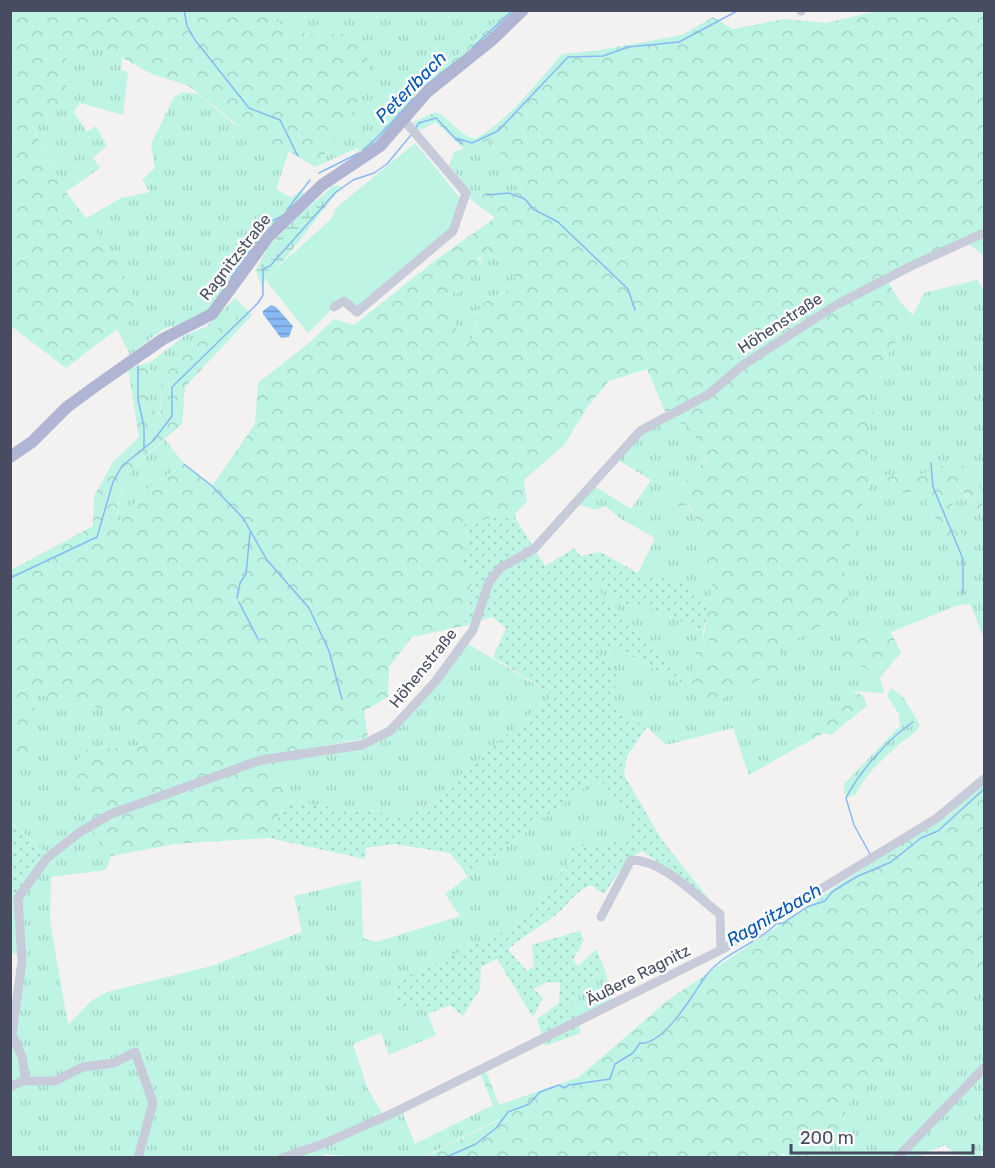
<svg xmlns="http://www.w3.org/2000/svg" width="995" height="1168" font-family="Rubik,sans-serif">
	<defs>
		<pattern id="grass-tufts" width="24" height="20" patternUnits="userSpaceOnUse" patternTransform="scale(1.5)"><rect width="24" height="20" fill="#bdf4e4"/><path d="M3 7l-1-3M5 7V3M7 7l1-3M15 17l-1-3M17 17v-4M19 17l1-3" fill="none" stroke="#a4d3c6"/></pattern>
		<pattern id="forest-crowns" width="20" height="18" patternUnits="userSpaceOnUse" patternTransform="scale(1.5)"><rect width="20" height="18" fill="#bdf4e4"/><path d="M2 6a3 3 0 1 1 6 0M12 15a3 3 0 1 1 6 0" fill="none" stroke="#a4d3c6"/></pattern>
		<pattern id="wetland-marsh" width="20" height="14" patternUnits="userSpaceOnUse" patternTransform="scale(1.5)"><rect width="20" height="14" fill="#bdf4e4"/><path d="M1 5h8M5 5V1M11 12h8M15 12V8" fill="none" stroke="#a4d3c6"/></pattern>
		<pattern id="garden-dots" width="8" height="8" patternUnits="userSpaceOnUse" patternTransform="scale(1.5)"><rect width="8" height="8" fill="#bdf4e4"/><path d="M2 2h.1M6 6h.1" fill="none" stroke="#a4d3c6" stroke-width="1.8" stroke-linecap="round"/></pattern>
		<pattern id="water-rules" width="6" height="5" patternUnits="userSpaceOnUse" patternTransform="scale(1.5)"><rect width="6" height="5" fill="#87b9f4"/><path d="M0 2.5h6" fill="none" stroke="#7099c9"/></pattern>
	</defs>
	<rect width="100%" height="100%" fill="#f4f2f1"/>
	<path fill="url(#grass-tufts)" d="M266,11H508L455,57L423,80L370,142L315,167L351,118L348,33C316,35 288,38 266,11Z
		M106,49L122,58L121,70L128,72L123,115L80,103L74,112L87,132L96,126L107,146L93,158L100,168L66,192L31,123L66,101L67,50Z
		M183,92L198,94L234,124L289,151L276,189L292,198L260,221L223,277L233,282L223,297L196,320L163,329L130,355L117,329L142,310L85,219L121,198L150,192L142,180L155,168L151,144L174,97Z
		M488,140C501,155 520,173 522,194L497,190L469,198L468,189L449,165L454,152Z
		M487,254L508,262L517,281C509,294 491,294 482,305C474,315 476,331 471,342H461L457,339L453,302L450,296C454,287 475,277 483,266L480,260Z
		M977,280L984,290V494L956,455C929,477 919,477 885,475L923,492L949,549L964,541L948,492L957,486L984,518V639L970,604L958,605L891,632H869L808,670L853,661L880,677L884,693L851,691L793,750L749,775L733,728L666,745L647,727L608,707L589,644L626,653L685,687L598,590L592,577L626,604H641L703,631V640L733,646L726,652L690,643L697,655L687,688L780,648L850,610L844,566L873,473L865,430L874,419L867,387L913,315L924,293Z
		M235,298L246,309C224,326 171,356 162,383C158,396 165,406 156,419L146,394L151,362L184,336L207,326Z
		M669,421L688,424L709,455L657,511L688,504L704,538L705,566L713,580L711,603L668,575L638,573L655,538L621,519L605,506L597,510L577,504L593,485L631,509L651,480L616,459L642,434Z
		M165,439L184,464L151,486L117,522C119,477 133,468 165,439Z
		M465,642L553,695L424,807L403,815L285,802L280,754C308,749 339,747 367,738C395,730 445,666 465,642Z
		M891,688L903,697L920,725C914,736 905,738 896,747C880,762 866,774 856,794L846,798L843,785L900,726L899,714L887,696Z
		M35,694L83,701L128,722L140,746L83,750L106,854L111,856L106,870L51,877L50,921L68,1025L91,1001L107,992L211,966L302,932L294,896L361,880L363,938L376,942L460,916L445,894L598,777L623,808L635,830L607,846H569L568,866L505,931L420,971L425,1007L436,1035L389,1055L381,1033L353,1044L367,1087L385,1119L402,1111L415,1144L493,1105L499,1119L423,1157H360L324,1154L323,1158L11,1157L10,1015L20,955L11,952L10,906L13,907C17,885 32,871 48,855L11,822V763L32,749Z
		M984,968V1148L980,1157L957,1155L945,1145L927,1152L920,1157L808,1158L840,1134L847,1106L893,1056L930,1023L954,1013Z
		M605,970L613,1002L577,1020L570,999Z"/>
	<path fill="url(#forest-crowns)" fill-rule="evenodd" d="M11,10L266,11C288,38 316,35 348,33L371,63L351,118L315,167L289,151L273,154L189,86L152,74L106,49L67,50L66,101L31,124L66,192L111,251L142,310L66,368L11,326Z
		M508,11H516L379,141L356,158L359,147L370,142L423,80L455,57Z
		M877,11H984V256L968,243L888,282L901,303L913,315L867,387L875,419L865,430L873,473L844,566L850,610L780,648L782,668L713,704L687,688L697,655L689,642L726,652L733,646L703,640L713,580L705,566L704,538L689,504L656,512L709,456L697,450L698,441L688,425L669,421L647,369L609,381L588,406L565,444L524,480L527,501L515,514L516,519L464,522L467,544L462,558L473,579L464,626L412,637L389,667L388,697L364,711L368,738L280,754L285,802L269,838L175,844L111,856L106,854L88,823L94,811L71,774L83,750L140,746L128,722L83,701L35,694L32,749L11,763V570L93,526L94,496L113,462L139,437L128,369L151,362L146,394L157,418C166,405 158,396 162,383C172,355 223,327 246,309L252,315L185,387L182,424C149,453 115,474 117,522L151,486L184,464L212,486L255,424L258,383L309,343L334,319L354,325L437,259L495,218L469,198L497,190L522,193C520,173 501,155 489,140L464,149L436,122L419,131L413,122L436,112C452,120 459,135 476,139C511,117 535,85 562,54L600,50L682,35L713,17L733,29L784,19L826,23ZM487,254L508,262L516,281C510,293 495,294 485,302C474,311 477,330 471,342H461L457,339L453,302L450,296L452,292L457,294L471,277L484,270L478,258L483,256V258Z
		M300,191L306,194L233,282L223,277L236,251L260,221Z
		M956,455L984,494V518L958,486L949,492L964,542L949,549L923,492L917,490L892,496L884,488L885,475C919,476 929,477 956,455Z
		M869,632H891L901,653L880,677L853,661L806,671Z
		M851,691L863,695L867,706L831,735L824,733L793,750Z
		M984,782V968L954,1014L930,1023L893,1056L847,1106L840,1134L808,1157H788L782,1153L780,1158H423L499,1120L480,1073L486,1071L499,1105L579,1077L668,1000L883,855L949,815Z"/>
	<path fill="url(#wetland-marsh)" d="M333,186H342L285,259L267,277L262,287L256,272C267,237 307,210 333,186Z"/>
	<path fill="url(#garden-dots)" d="M491,518L516,519L545,566L575,548L580,556L600,552L638,573L668,575L711,603L703,631L641,604H626L593,578L598,590L656,647L687,688L626,653L590,645L618,676L609,707L647,727L627,756L624,775L662,840L709,899L642,851L628,859L604,894L591,885C577,890 569,903 558,913C542,927 522,935 508,950L527,971L534,966L532,945L580,931L584,940L573,960L578,966L596,949L605,970L571,1000L581,1033L545,1046L537,1019L559,1003L560,983L547,982L534,989L543,998L533,1017L497,959L481,967L480,989L463,1016L450,1005L428,1014L425,1007L401,1011L393,983L505,931L568,866V846H607L634,830L623,808L598,777L468,876L450,853L394,844L366,848L365,859L269,838L285,802L403,815L424,807L553,695L493,657L506,628L492,617L464,626L473,579L462,558L467,544L464,522Z
		M10,822L48,855C32,871 17,884 14,908L10,905Z"/>
	<path fill="#bdf4e4" d="M415,143L461,199L454,227L357,312L343,301L334,307L308,333L267,282V277L331,219L336,208Z"/>
	<path fill="url(#water-rules)" d="M271,305L276,307L293,326L289,337L281,338L263,314V311Z"/>
	<g fill="none" stroke-linecap="round" stroke-linejoin="round">
		<path stroke="#87b9f4" stroke-width="1.5" d="M184,10L187,26L195,40L249,108L280,120L298,156
			M472,48L513,10
			M425,86L454,63
			M415,129L419,123L436,118L455,138L472,143L498,131L568,57L603,56L628,47L679,42L739,10
			M456,139L462,144
			M363,150C381,136 397,116 414,98
			M319,173L359,153
			M487,195L509,193L525,199L533,209L558,222L628,289L635,310
			M287,210L310,180
			M231,278L270,222L282,216
			M138,366V399L144,427V448
			M931,463L933,487L963,559V593
			M184,464L212,486L243,518L267,560L309,608L329,651L342,699
			M10,578L97,537L113,482L122,466L153,441L172,416V387L258,303L263,295V269L270,266L335,193L353,180L374,173L387,164L411,135
			M237,598L240,583L246,574L250,533
			M239,602L258,639
			M870,854L854,825L846,798C859,772 889,738 913,722
			M444,1158L476,1144L496,1128L508,1112L529,1104L540,1092L559,1085L564,1088L569,1085L610,1079L615,1064L633,1053L640,1043C662,1046 692,997 703,980C720,953 755,946 776,924L783,923L807,907L825,901L832,892L856,877L891,862L921,838L938,831L984,789"/>
		<path stroke="#c7cbda" stroke-width="9" d="M801,10V11
			M334,307L344,301L357,312L453,231L466,193L403,119
			M601,917L631,860C663,860 695,895 720,914L721,950
			M23,1081H55L83,1067L114,1063L135,1052L153,1103L138,1158
			M10,1087L23,1081L25,1076L22,1057L12,1034L22,961L18,898L47,858L80,832L111,814L261,760L362,745L390,731L435,682L473,630L489,582L500,568L534,549L640,431L709,394L743,365L836,305L911,266L984,233
			M282,1158L323,1144L393,1113L721,950L937,818L984,779
			M897,1158L984,1068"/>
		<path stroke="#afb5d2" stroke-width="12" d="M10,457L32,442L67,407L100,383L163,339L212,314L269,236L322,185L380,146L427,92L493,39L523,10"/>
	</g>
	<g text-anchor="middle" dominant-baseline="central" stroke-width="5" stroke-linejoin="round" paint-order="stroke">
		<g font-size="16" fill="#474c61" stroke="#fff">
			<text transform="translate(235 257) rotate(-52)">Ragnitzstraße</text>
			<text transform="translate(780 323) rotate(-33)">Höhenstraße</text>
			<text transform="translate(423 668) rotate(-51)">Höhenstraße</text>
			<text transform="translate(638 975) rotate(-27)">Äußere Ragnitz</text>
		</g>
		<g font-size="18" font-style="italic" fill="#0056bb" stroke="#fff">
			<text transform="translate(411 87) rotate(-45)">Peterlbach</text>
			<text transform="translate(774 915) rotate(-30)">Ragnitzbach</text>
		</g>
	</g>
	<rect width="995" height="1168" fill="none" stroke="#474c61" stroke-width="24"/>
	<path d="M791 1144v9h182v-9" fill="none" stroke="#474c61" stroke-width="3"/>
	<text x="800" y="1144" font-size="18" fill="#474c61" stroke="#ffffff" stroke-width="4.5" paint-order="stroke">200 m</text>
</svg>
